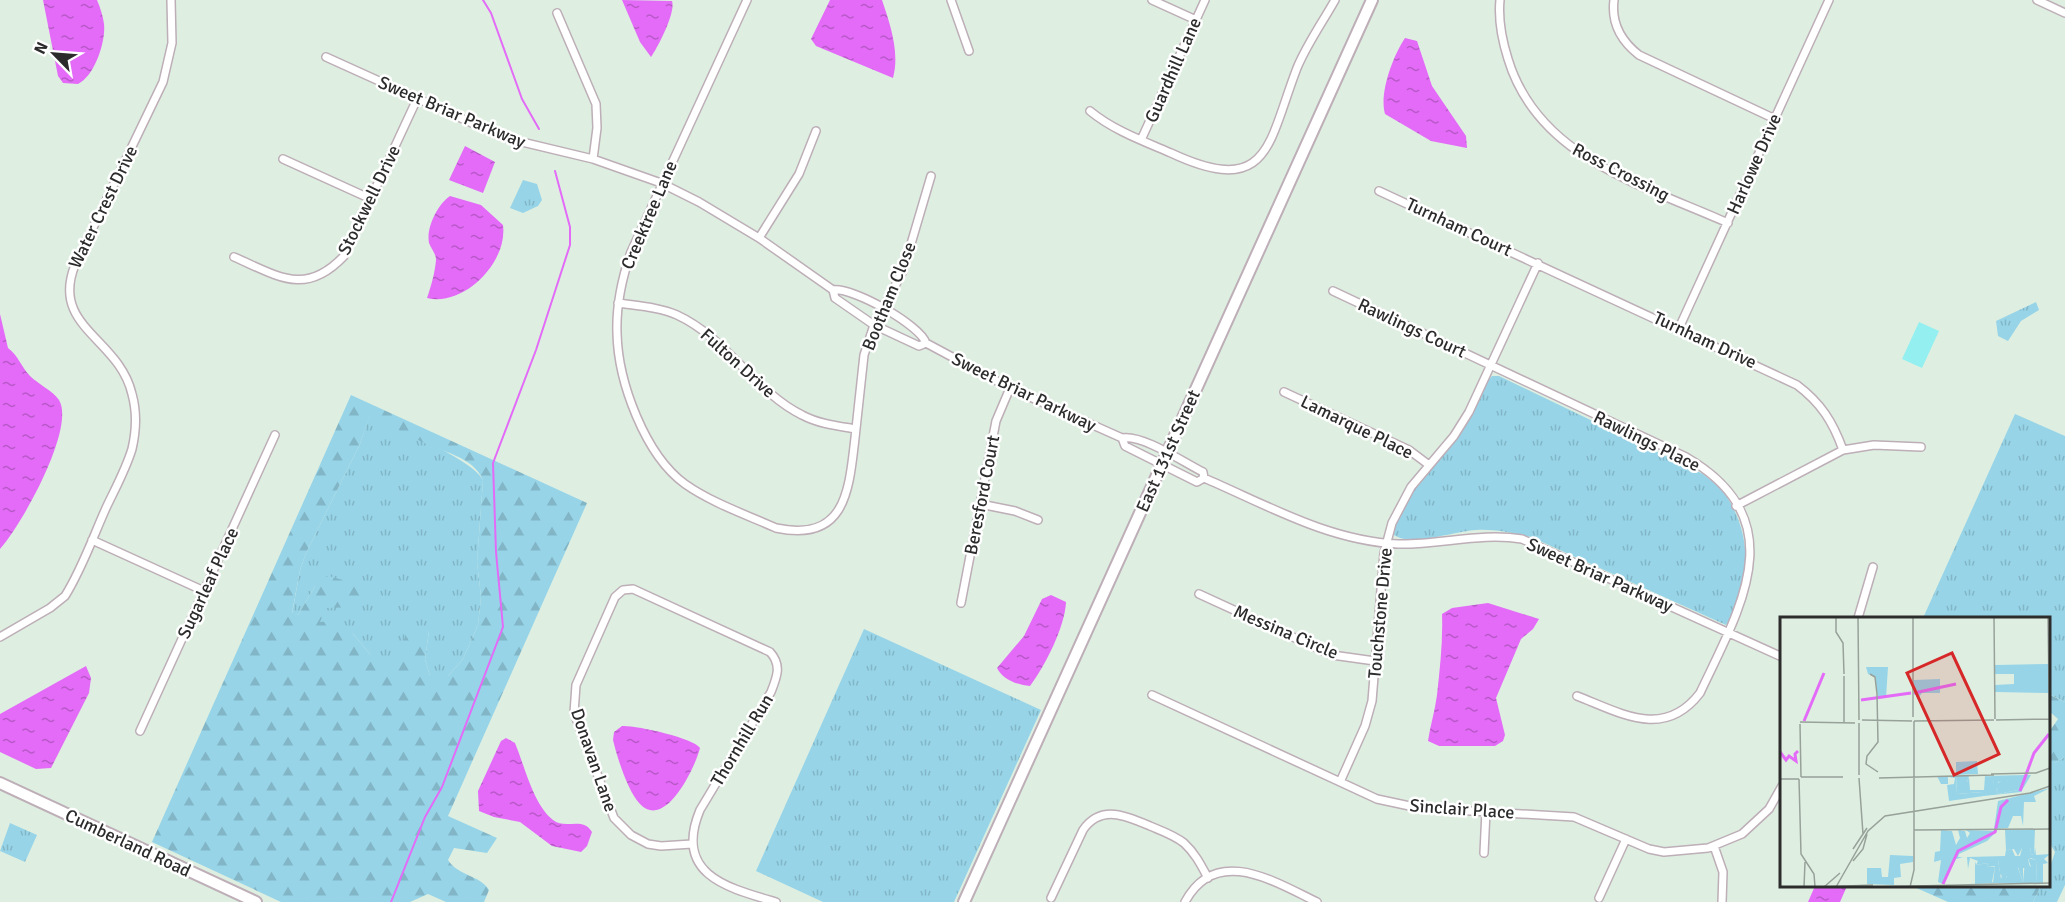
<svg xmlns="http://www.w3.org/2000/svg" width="2065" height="902" font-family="Signika,sans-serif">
	<defs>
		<pattern id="grass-tufts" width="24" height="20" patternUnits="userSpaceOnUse" patternTransform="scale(1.5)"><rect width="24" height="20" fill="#97d4e8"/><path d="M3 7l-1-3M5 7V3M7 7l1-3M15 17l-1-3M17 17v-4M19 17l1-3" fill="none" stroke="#82b6c7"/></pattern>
		<pattern id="forest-firs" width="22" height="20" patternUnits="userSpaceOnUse" patternTransform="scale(1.5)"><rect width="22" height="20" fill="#97d4e8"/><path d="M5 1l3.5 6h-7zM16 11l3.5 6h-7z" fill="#82b6c7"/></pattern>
		<pattern id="water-ripples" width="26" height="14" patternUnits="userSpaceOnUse" patternTransform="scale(1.5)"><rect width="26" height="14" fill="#e36bf7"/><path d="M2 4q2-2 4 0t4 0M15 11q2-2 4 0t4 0" fill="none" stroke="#b858c8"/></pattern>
	</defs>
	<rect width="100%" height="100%" fill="#deefe1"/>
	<path fill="url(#grass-tufts)" d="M523,180L537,184L542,200L538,206L523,213L510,208Z
		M2036,302L2039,310L2021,321L2008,341L1998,336L1996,321Z
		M1492,376H1499L1703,474C1710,480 1719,486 1724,493C1752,531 1753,586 1726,625L1531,537C1512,533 1495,529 1476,530C1456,531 1410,547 1394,535C1398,495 1452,449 1472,413C1479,401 1482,386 1492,376Z
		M370,414C392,425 475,461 483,480L477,562L481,597L478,625L463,659L448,676H430L425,659L429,631L396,671L370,654L353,634L319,622L325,608L315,586L298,615L292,614L300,570L306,553L360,444Z
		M2015,414L2065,436V702L2049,694L2048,618H1923Z
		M864,629L1041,710L954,902H823L756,871Z
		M2065,757V885L2057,902H2033L2041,886H2048L2049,870L2055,852L2049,842V781L2052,782L2054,763Z
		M10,823L37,835L25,862L0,851Z"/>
	<path fill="url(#forest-firs)" fill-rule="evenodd" d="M351,395L587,503L448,816L497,838L487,853L454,848L448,860C458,876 480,875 489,890L484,902H446L428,894L410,902H281L152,842ZM370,415C387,423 404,432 420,441C440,451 474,457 483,480L477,562L481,597L478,625L463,659L448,676H430L425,659L429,631L406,633L396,670L387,656L370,654L341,620L320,622L326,608L357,607L366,586L328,576L315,586L298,615L292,613L300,570L306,553L360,444Z
		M2048,694L2065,702V757L2054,763L2056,773L2052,783L2049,781V732L2058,719L2049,711Z
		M1912,886H2041L2033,902H1948Z"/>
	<path fill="#93eff0" d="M1919,322L1939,331L1922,368L1902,359Z"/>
	<path fill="url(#water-ripples)" d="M43,0H97C100,7 103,16 104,24C106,41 95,76 78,84L63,83L58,76Z
		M622,0L672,1C676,12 658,47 651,57L640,42Z
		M830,0H882C890,24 900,52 893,78L816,46L811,39Z
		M1405,38L1417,41L1432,86L1466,136L1467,148L1431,141L1385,114C1379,93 1393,56 1405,38Z
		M465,146L495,162L483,193L449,180Z
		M450,196L481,205L503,225C508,262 464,307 427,298C431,287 435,272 436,260C436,253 431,249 429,243C426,227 438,204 450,196Z
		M0,314L8,348C18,355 22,368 30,376C38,384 53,391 59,400C76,428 21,526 0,549Z
		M1051,595L1066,602C1065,627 1045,666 1030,686C1018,685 1003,680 997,668L1024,636L1042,599Z
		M1488,603L1539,619L1533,629L1521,639L1496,698L1505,735L1503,741L1495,746H1439L1428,741C1430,726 1435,711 1437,695C1440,668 1443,641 1442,614L1452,608Z
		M86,666L91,678L89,693L51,768L36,769L0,752V714Z
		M622,726C635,725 694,738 700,748C696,765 666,831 640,804C628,792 617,757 613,740L614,732Z
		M506,738L515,743C525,767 533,804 553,820C565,830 583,816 592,832L587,846L581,852L552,846L520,822L494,817L479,811L478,791L501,741Z
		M1815,886H1847L1840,902H1808Z"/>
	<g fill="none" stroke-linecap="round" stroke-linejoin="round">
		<path stroke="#e36bf7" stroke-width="2" d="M483,0L491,13L522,99L539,129
			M391,902L425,817L442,787L503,627L496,552L493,463L536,350L570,245V227L555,171"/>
		<g stroke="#bdaeb7" stroke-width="10">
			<path id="street" d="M747,0L631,252C622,278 616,305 617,333C618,382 645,455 685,484C712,503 747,515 776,528C846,543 849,490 855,438C858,411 861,383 864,355L874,325L903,271L931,176
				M951,0L969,51
				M1152,0L1196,20
				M1500,0C1498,20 1502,40 1508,59C1538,158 1643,185 1728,223
				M1614,0C1611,23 1621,41 1639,55L1775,119
				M2037,0L2065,13
				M557,13L596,104L597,128L593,159
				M326,57L505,138L593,159L661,183L699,202L759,238L833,290L835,298L874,325L919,346L926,343
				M1090,111C1113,130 1143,141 1171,153C1270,199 1268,143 1297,68C1307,44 1322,23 1335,0
				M1141,140L1205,0
				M283,159L371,199
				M1379,191L1797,385C1821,403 1833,422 1843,450
				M759,238L799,174L816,131
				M234,257C278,276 305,297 344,256L417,99
				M833,290C853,287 920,325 926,343L1010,388L1122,438C1142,434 1183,462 1203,472L1204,478C1267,505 1329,541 1398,544C1440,545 1481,532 1522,539L1782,657
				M1333,291L1686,457C1795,520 1740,608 1700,693C1664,740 1621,713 1577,696
				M618,303C638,306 659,307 677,315C727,338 754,391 802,415C819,424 838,426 856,429
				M1679,328L1829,0
				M1284,392L1409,450L1429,465
				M1122,438L1125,446L1197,482L1204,478
				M980,504L1015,511L1038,520
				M1736,506L1843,450L1874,445L1921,447
				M92,540L204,591
				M1199,594L1332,655L1375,661
				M961,603L996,421L1010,388
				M1858,618L1873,567
				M0,637L50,608L65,596C82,569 93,537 106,508C115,489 126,469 132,449C136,432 137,412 132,394C119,338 50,327 75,265L163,82L172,43L171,0
				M1152,695L1377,799L1419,808L1574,817L1649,849L1664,852L1708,848L1742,834L1769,809L1782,786
				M140,731L275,435
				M1340,782L1365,726L1372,701L1384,553L1392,523L1411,487L1454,436L1469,412L1538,263
				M692,844L661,846L648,844L631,835L614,818L574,713L576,685L615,597L623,590L633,589L770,652C782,665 777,677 771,692L700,810C673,875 728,888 776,902
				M1714,846L1723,872L1722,902
				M1484,853L1486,811
				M1051,898L1083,830C1101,804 1127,816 1150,826C1162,831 1174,835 1184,843C1195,853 1201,865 1208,878
				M1599,898L1626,839
				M1185,902C1216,844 1275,882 1317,902"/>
		</g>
		<g stroke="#bdaeb7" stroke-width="14">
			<path id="secondary" d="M0,783L256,902
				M964,902L1372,0"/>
		</g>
		<use href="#street" stroke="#fff" stroke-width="7"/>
		<use href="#secondary" stroke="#fff" stroke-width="10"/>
	</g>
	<g text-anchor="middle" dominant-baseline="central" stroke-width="5" stroke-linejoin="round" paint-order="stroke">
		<g font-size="18" fill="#2c2c2c" stroke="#fff">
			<text transform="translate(1173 70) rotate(-66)">Guardhill Lane</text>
			<text transform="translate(452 112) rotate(23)">Sweet Briar Parkway</text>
			<text transform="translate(1754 164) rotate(-66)">Harlowe Drive</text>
			<text transform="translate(1621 172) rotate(27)">Ross Crossing</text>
			<text transform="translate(369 200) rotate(-64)">Stockwell Drive</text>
			<text transform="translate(103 207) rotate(-64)">Water Crest Drive</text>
			<text transform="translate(649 215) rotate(-67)">Creektree Lane</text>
			<text transform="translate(1459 227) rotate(25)">Turnham Court</text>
			<text transform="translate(889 296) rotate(-68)">Bootham Close</text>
			<text transform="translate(1412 328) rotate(25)">Rawlings Court</text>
			<text transform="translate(1705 340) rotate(25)">Turnham Drive</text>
			<text transform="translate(738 363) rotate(42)">Fulton Drive</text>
			<text transform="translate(1024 392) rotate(26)">Sweet Briar Parkway</text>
			<text transform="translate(1357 427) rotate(26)">Lamarque Place</text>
			<text transform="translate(1647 441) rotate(26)">Rawlings Place</text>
			<text transform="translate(1168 451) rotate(-66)">East 131st Street</text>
			<text transform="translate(982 495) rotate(-79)">Beresford Court</text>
			<text transform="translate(1600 575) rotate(24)">Sweet Briar Parkway</text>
			<text transform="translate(208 583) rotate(-65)">Sugarleaf Place</text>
			<text transform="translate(1380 613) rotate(-85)">Touchstone Drive</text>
			<text transform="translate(1286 632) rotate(23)">Messina Circle</text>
			<text transform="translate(742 740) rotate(-59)">Thornhill Run</text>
			<text transform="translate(594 760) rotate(71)">Donavan Lane</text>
			<text transform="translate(1462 809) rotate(4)">Sinclair Place</text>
			<text transform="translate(128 843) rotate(25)">Cumberland Road</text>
		</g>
	</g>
	<g transform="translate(1780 617)">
		<rect width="270" height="270" fill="#deefe1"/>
		<path d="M268,47L269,76L215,75V68L234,67V57H215V48ZM86,50H108L106,81L98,80L95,60L88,57ZM197,144L198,157L172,158L176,156V145ZM245,158L238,173L218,177L216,172L232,166L227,163L214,166L212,160L205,159ZM157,159H189L187,165L184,160H176L177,177L203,175L204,179L169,184L167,168L174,167L175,161L168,160V167H161ZM255,212L254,238L250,237L251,230L242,231L238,239L234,232L226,233L225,213ZM110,238L133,239V245L120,247L121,260L114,261V268L87,267V251H101L102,260H108ZM248,241L256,243L257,265V249L259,245L261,246L258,255L263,256V266H224L227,259L223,256V264L221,257L215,264V250L212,265L216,266L195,267V244L196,248L208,246L207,249L217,250L220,255L218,243L227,242L238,251L243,265L245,244L251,250Z" fill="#97d4e8"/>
		<path d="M160,62V76H142L139,80L134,77V63ZM242,158H251L241,175L204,179L202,175L177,177L176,159L185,160L187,165L189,160L190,173H204L205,159L213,160L214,166L217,161L218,166L224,162L236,166L216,172L218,177L238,173ZM270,171L254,179L256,185H244L243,209L241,199H233L228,211L214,212L218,184ZM161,213L172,214L176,228L180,221L178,213L185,214L187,221L190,216L186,213L217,214L207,224L179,237L178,240H183L176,242L163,267L158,265L161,243L154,245L155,235L160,234ZM241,216L244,229L251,230L250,237L254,238L255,230L256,238L270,237L264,242L268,246L263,247V256H257V265L256,243L251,241L248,242L250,251H243V265L238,250L236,258L235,250L227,243L224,255V244L218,243L221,262L223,256L227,258L225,266H213L215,249H207L208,246L196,248L198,244L190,241L188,252L187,240L225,239L226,233L232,232L235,239H240L242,231L237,228V218Z" fill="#97d4e8"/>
		<path fill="none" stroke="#e36bf7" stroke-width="3" d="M134,76L176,67M81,83L131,76M24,104L44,56M0,135L6,143L9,139L16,144L15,137L18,134M240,174L254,136L269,117M163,267L178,234L215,215L221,190L228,183"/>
		<path fill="none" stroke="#97a199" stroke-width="1.5" d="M56,0V15L63,26L64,57M78,0L79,103M133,0V100M214,0L215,102M268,0L270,146M90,57L95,60L97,77L98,125L87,139L86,147L98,155M64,59V105M82,103L132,104M216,103L270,102M134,104L214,103M20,105L75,106M79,106V158M20,107L21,160M211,157L256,156L270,151M21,160H63M79,161L83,217M99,161L214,158M0,162H19M19,162L21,237L34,257L35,270M134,213L270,212M73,232L87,211M73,244L83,232L87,217M24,270L25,245M41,270L93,268M44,270L60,256M56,270L88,214L105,199L250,176L270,169M92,270L270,266M130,270L134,253V104"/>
		<path fill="#d62828" fill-opacity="0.15" stroke="#d62828" stroke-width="3" d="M172,36L219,137L174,158L127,56Z"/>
		<rect width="270" height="270" fill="none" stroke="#2c2c2c" stroke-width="3"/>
	</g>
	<g transform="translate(54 54) rotate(295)" stroke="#ffffff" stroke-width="4.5" paint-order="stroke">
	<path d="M0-4.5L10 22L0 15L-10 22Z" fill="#2c2c2c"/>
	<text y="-9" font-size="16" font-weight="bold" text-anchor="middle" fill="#2c2c2c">N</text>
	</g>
</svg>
